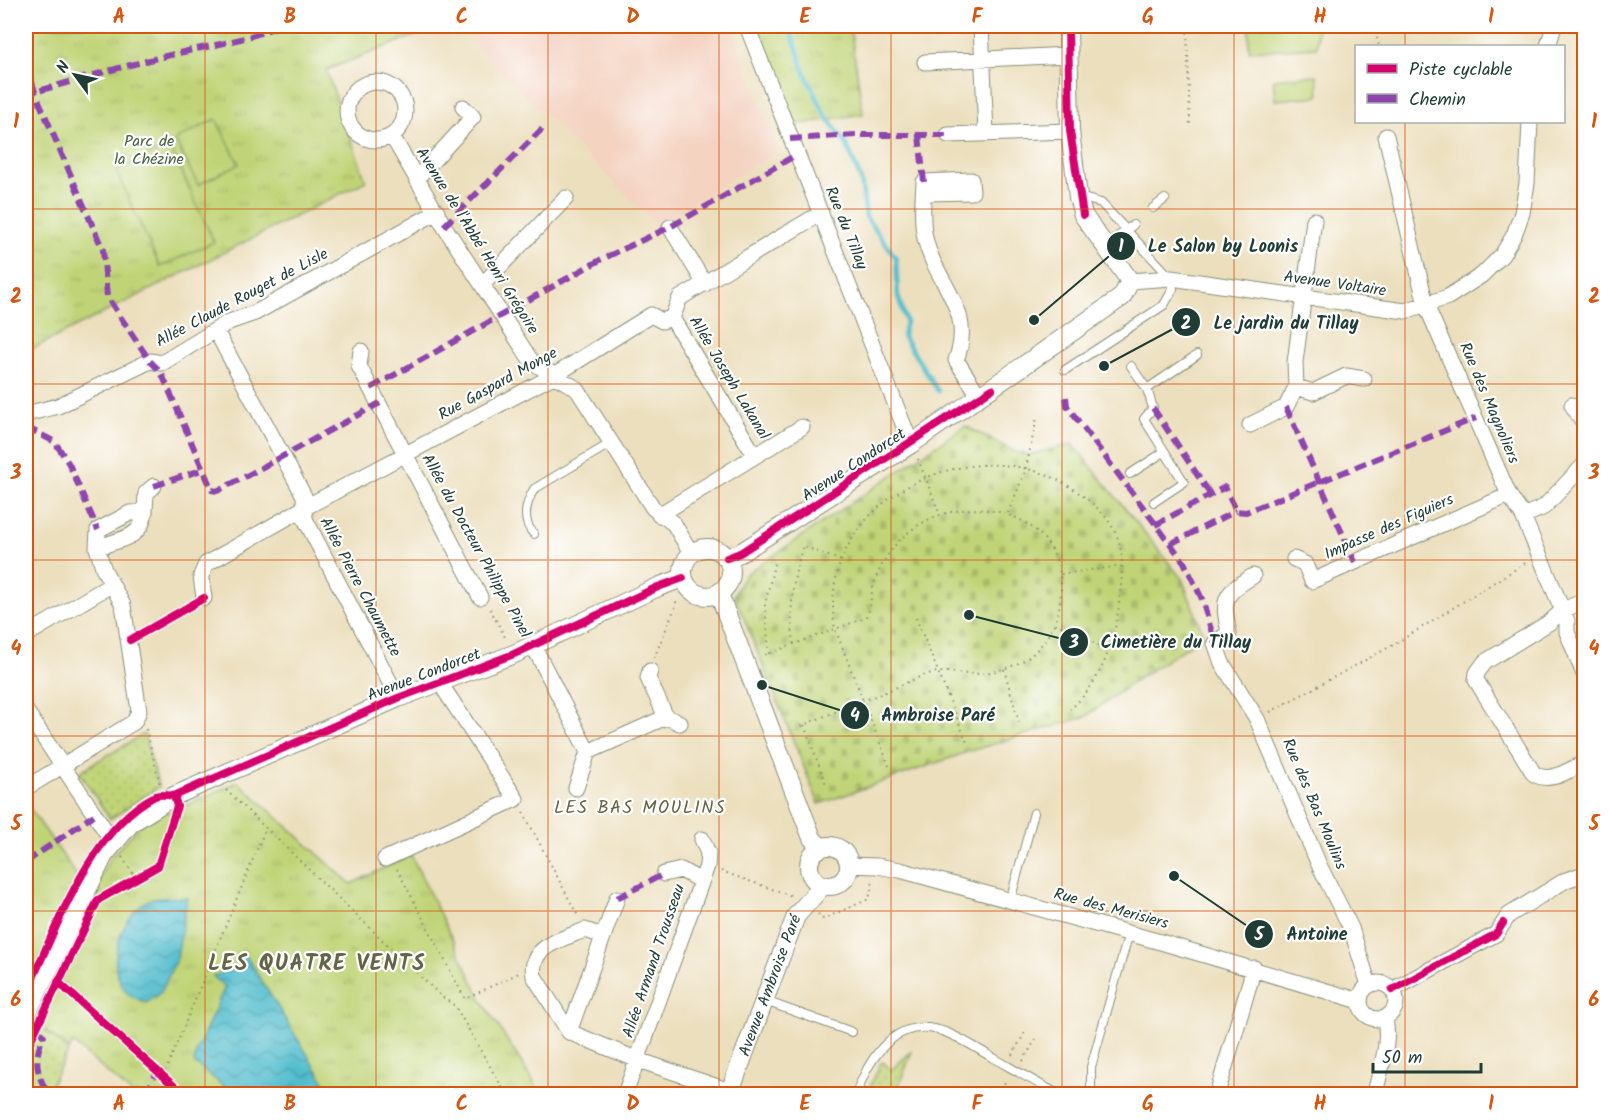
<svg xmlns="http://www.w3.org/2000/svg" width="1610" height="1120" font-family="Kalam,sans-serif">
	<defs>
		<pattern id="grass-dots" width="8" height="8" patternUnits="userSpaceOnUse" patternTransform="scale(1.5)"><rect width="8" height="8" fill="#c0d477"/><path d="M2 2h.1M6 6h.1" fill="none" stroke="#a5b768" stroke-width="1.8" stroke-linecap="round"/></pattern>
		<pattern id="cemetery-stones" width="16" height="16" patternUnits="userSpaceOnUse" patternTransform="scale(1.5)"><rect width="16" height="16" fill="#c0d477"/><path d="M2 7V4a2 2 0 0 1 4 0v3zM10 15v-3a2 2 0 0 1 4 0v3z" fill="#a5b768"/></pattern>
		<pattern id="park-tufts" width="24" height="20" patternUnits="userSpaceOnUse" patternTransform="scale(1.5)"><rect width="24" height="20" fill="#c0d477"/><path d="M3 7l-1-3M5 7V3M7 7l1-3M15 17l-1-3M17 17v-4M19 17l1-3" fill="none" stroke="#a5b768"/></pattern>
		<pattern id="water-waves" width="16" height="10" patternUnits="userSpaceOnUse" patternTransform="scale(1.5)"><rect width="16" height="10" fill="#52bdce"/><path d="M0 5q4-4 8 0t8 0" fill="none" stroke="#439ba8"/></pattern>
	</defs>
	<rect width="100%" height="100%" fill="#fff"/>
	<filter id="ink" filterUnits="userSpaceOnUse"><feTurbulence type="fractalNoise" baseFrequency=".0167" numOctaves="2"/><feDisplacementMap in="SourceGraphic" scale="12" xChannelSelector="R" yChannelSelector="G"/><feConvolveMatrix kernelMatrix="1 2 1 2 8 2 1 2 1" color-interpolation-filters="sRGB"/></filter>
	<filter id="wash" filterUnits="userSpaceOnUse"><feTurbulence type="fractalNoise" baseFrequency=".008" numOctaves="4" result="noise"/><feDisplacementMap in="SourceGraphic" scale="24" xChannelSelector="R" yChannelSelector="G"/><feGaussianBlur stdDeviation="1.35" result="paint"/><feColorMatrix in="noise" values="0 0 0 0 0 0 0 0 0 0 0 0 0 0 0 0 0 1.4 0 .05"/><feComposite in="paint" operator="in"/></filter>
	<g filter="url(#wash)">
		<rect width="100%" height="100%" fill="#ecdfbd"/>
		<path fill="#f4d3c1" d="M487,26H731L778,151L657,225L470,41Z"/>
		<path fill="url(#grass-dots)" stroke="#708856" stroke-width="1.5" d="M144,734L159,787L110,819L79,772Z
			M29,1017L69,1050L46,1094L26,1084V1024Z
			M912,1051L896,1094H867L880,1064L883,1062L891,1070Z"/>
		<path fill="url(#cemetery-stones)" stroke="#708856" stroke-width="1.5" d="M965,426L1015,452L1029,455L1073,444L1182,579L1204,636L1143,675L1085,717L973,750L819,804L734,594L746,574Z"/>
		<path fill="url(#park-tufts)" stroke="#708856" stroke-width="1.5" d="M26,26H440L326,70L366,181L26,352Z
			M757,26H850L863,114L794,125Z
			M238,782L351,884L411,855L483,1002L541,1094H132L73,1043L69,1050L29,1017L110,858L139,826L163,811L170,813Z
			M26,803L78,877L26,988Z"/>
		<path fill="#c0d477" stroke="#708856" stroke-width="1.5" d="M1249,26H1317V47L1249,51Z
			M1317,75L1319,96L1275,100L1273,79Z
			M216,119L239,164L198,185L175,140Z
			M169,145L214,242L160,267L116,171Z"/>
		<path fill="url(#water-waves)" stroke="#387d81" stroke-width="1.5" d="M187,898L177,958L161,992L146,1003C141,1000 133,998 129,994C102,969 120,916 149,900C158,896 176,898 187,898Z
			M243,951L332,1094H234L194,1063L196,1052L225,987L213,976L233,969Z"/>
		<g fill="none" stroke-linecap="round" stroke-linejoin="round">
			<path stroke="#52bdce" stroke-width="4.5" d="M789,26L805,73L824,113L847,145L861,180L866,217L896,258L898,296L906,321L903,336L938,391"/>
		</g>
	</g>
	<g filter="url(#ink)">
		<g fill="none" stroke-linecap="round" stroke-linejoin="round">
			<g stroke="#868e78" stroke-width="10">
				<path id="service" d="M1153,208L1165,199
					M1106,246L1133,225
					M1131,366L1147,389L1153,408L1144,419L1184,482L1154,502
					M1065,370L1164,305L1173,289L1171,278L1101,203L1079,197
					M1147,389L1197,355
					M1130,474L1164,452
					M534,534C521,521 526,503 534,489L611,443
					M1010,901L1034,813
					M765,1001L852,1032
					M856,1094C870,1056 897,1014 945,1032C961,1038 976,1048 990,1056C1013,1069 1035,1082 1058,1094
					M1091,1094V1067L1129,933"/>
			</g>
			<g stroke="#868e78" stroke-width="17">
				<path id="minor" d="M747,26L911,444
					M981,26L986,133
					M1548,46L1554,26
					M925,62L1068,55
					M347 111a29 29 0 1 1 58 0a29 29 0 1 1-58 0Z
					M948,135L1070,131
					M392,136L444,226L532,362L577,389L653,508L674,524L691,553
					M1386,136L1426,305L1509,495L1523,516L1567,621V632L1584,674
					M417,178L473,117L463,107
					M924,193L972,192L971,180L924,182C923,199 921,221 925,238C935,284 976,308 956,360L980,397
					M670,227L705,284
					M1130,281L1171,278L1405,311L1448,297L1482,275L1502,255L1514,235L1522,213L1527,183L1530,122
					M482,285L566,198
					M216,331L304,496L305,519L398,698
					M361,351L359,366L480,597
					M1296,387L1313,392L1346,376L1364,379
					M1572,405L1584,423
					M26,414L58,406L150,361L162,363L229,322L255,313L437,212
					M1250,425L1286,407L1296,387L1295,362L1314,220
					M755,456L802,427
					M145,512L146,493L154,486
					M659,515L755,456L672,318
					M1523,516L1544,507L1584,465
					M1294,559L1305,564L1312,581L1509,495
					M1253,576C1223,594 1222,599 1229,633L1215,643L1222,663L1257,719L1320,867L1351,928L1369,985
					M204,598L201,576L206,564L304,508L555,375L651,315L662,321L672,318L680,298L821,213
					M1584,601L1563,610L1550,622L1485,662L1477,673L1476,680L1534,774C1551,784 1568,770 1584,763
					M26,635L111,585
					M533,645L588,752L576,788
					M26,711L113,842
					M666,717L680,723
					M588,752L666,717L648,678L650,671
					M26,788L134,722L139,711L123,605L104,570L97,548L98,530L130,513L145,512C141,540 121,538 97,548
					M385,859L516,799L440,683
					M849,865L877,866L900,870L1164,943L1360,1001
					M664,874L681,870L701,881
					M617,898L569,1032L638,1060L730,1091
					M1360 1001a18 18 0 1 1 36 0a18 18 0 1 1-36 0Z
					M1392,990L1496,934L1509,915L1566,880L1584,874
					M569,1032L534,976C528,946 563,939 585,930L603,936
					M625,1094L707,866L708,853L702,839
					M1217,1094L1254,968
					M1375,1094C1379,1072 1392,1040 1384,1018"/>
			</g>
			<g stroke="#868e78" stroke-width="20">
				<g id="tertiary">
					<circle cx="707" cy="572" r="24"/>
					<path d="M727,558L740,553L911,444L1122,297L1130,281L1083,215L1078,197L1070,131L1068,26"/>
					<path d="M719,594L812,838L821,848"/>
					<circle cx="829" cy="866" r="20"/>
					<path d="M26,1015L104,855L131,823L174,796L398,698L514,654L658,587L683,578"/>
					<path id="s1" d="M729,1094L796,916L823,885"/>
				</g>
			</g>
			<path stroke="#868e78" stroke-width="2" stroke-dasharray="1.5 4.5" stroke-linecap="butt" d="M1187,26L1190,127
				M1374,26L1379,46
				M650,237L654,241
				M918,459L940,515
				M1008,513L1025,472L1037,418
				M1061,574L1121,566
				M490,609L506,639
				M916,618L968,745
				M1055,623L1108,650
				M794,644C789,610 792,579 803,546L841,561
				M769,654L765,605L775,560
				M765,655L865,618C871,610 870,602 872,592C876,573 886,555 899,541C959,479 1078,511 1059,608C1056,626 1044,645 1029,657C1013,668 992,673 973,674C959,674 945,670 932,673C916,677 901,686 885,692C856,704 826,715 797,728
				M654,658L677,603L672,599
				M1004,669L1020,726
				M1270,712L1395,644L1527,562
				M804,725L826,784
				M146,729L160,784
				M889,766L835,629C813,499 980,419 1079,493C1097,506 1115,523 1120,546C1124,564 1121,586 1119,604C1115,642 1100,685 1070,709
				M226,790L442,997L455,1006L506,1094
				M523,812L578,916
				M122,857L137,880
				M397,869L465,999L519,973
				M721,871L792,896
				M818,914L823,919L869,899L873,881
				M26,1050L36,1028
				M1012,1055L1026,1031
				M1023,1061L1037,1037
				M163,1077L266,828
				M998,1094L1007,1079"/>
			<use href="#service" stroke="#fff" stroke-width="8"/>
			<use href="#minor" stroke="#fff" stroke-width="15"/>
			<use href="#tertiary" stroke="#fff" stroke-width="18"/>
			<path stroke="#8e44ad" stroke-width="6" stroke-dasharray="12 6" stroke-linecap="butt" d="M26,63L35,92C83,78 130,64 179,53C212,45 245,41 277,26
				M26,96L35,92L103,250L107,297L150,361L161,372L212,490L217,491L239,480L380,403
				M919,135L924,182
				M790,139L855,135H948
				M444,226L545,126
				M371,388L600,260L670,227L796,155
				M1066,397L1067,406L1184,562L1202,599L1215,643
				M1286,407L1355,562
				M1153,408L1210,494
				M26,427L55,442L69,464L98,530
				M154,486L204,469
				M1155,525L1225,487L1236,511L1246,512L1476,418
				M1170,544L1236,511
				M26,862L94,815
				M617,898L664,874
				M36,1029L44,1036C33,1057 36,1076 49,1094
				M146,1094L157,1072"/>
			<g stroke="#fff" stroke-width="11">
				<path id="cycleway" d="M1068,26L1070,131L1083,215
					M727,558L740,553L992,389
					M130,640L204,598
					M58,982L183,1094
					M1392,990L1496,934L1503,923
					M26,993C56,930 90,829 155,796C160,794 168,795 174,796L398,698L514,654L658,587L683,578
					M26,1050L98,900L158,866L177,806L174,796"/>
			</g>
			<use href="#cycleway" stroke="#d6006c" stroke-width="8"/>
		</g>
	</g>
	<path fill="none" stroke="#d45610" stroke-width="1.5" stroke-opacity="0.55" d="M205,26V1094M376,26V1094M548,26V1094M719,26V1094M891,26V1094M1062,26V1094M1234,26V1094M1405,26V46M1405,122V1094M26,209H1584M26,384H1584M26,560H1584M26,736H1584M26,911H1584"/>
	<g text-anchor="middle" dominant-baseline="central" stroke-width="4.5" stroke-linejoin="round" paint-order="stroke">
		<g font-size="16" fill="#476345" stroke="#fff">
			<text x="149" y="141">Parc de<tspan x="149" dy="18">la Chézine</tspan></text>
		</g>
		<g font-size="16" fill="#1f3d34" stroke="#fff">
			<text transform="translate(846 228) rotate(68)">Rue du Tillay</text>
			<text transform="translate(477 241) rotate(58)">Avenue de l'Abbé Henri Grégoire</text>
			<text transform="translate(1335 284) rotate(8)">Avenue Voltaire</text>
			<text transform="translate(242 298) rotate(-28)">Allée Claude Rouget de Lisle</text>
			<text transform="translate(729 378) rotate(59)">Allée Joseph Lakanal</text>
			<text transform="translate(498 384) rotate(-29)">Rue Gaspard Monge</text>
			<text transform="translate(1489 403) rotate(67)">Rue des Magnoliers</text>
			<text transform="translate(854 465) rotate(-33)">Avenue Condorcet</text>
			<text transform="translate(1389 527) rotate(-24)">Impasse des Figuiers</text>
			<text transform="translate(476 546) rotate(61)">Allée du Docteur Philippe Pinel</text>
			<text transform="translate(360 587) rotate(62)">Allée Pierre Chaumette</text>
			<text transform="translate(424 675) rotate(-21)">Avenue Condorcet</text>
			<text transform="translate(1314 804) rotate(67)">Rue des Bas Moulins</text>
			<text transform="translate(1111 909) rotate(15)">Rue des Merisiers</text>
			<text transform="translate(654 961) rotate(-71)">Allée Armand Trousseau</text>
			<text stroke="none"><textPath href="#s1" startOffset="116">Avenue Ambroise Paré</textPath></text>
		</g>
		<g font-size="18" letter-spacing="1.5" fill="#666448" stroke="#fff">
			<text x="640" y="808">LES BAS MOULINS</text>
		</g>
		<g font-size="22" font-weight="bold" letter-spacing="1.5" fill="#666448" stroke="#fff">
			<text x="317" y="964">LES QUATRE VENTS</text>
		</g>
	</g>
	<path fill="none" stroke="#1f3d34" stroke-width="2" d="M1034 320L1121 246M1104 366L1186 322M969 615L1074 642M762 685L855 715M1174 876L1259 934"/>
	<g fill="#1f3d34" stroke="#fff" stroke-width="2">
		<circle cx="1034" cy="320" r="6"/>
		<circle cx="1104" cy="366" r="6"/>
		<circle cx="969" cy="615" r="6"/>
		<circle cx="762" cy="685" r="6"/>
		<circle cx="1174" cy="876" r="6"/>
		<circle cx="1121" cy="246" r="15"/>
		<circle cx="1186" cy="322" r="15"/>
		<circle cx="1074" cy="642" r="15"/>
		<circle cx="855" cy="715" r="15"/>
		<circle cx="1259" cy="934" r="15"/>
	</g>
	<g font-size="18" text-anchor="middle" font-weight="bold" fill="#fff">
		<text x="1121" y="252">1</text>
		<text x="1186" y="329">2</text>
		<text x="1074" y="648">3</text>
		<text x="855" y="721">4</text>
		<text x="1259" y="940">5</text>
	</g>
	<g font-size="18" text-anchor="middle" font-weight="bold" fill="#1f3d34" stroke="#fff" stroke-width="4.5" stroke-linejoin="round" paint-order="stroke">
		<text x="1223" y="252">Le Salon by Loonis</text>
		<text x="1286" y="329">Le jardin du Tillay</text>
		<text x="1176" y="648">Cimetière du Tillay</text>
		<text x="938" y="721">Ambroise Paré</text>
		<text x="1317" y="940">Antoine</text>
	</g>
	<rect width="1610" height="1120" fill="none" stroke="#fff" stroke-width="66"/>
	<rect x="1355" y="45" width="210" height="78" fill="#ffffff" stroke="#a5b1ae" stroke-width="1.5"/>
	<rect x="1367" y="64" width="30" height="9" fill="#d6006c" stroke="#a5b1ae" stroke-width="1.5"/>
	<text x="1409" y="75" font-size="18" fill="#1f3d34">Piste cyclable</text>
	<rect x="1367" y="94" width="30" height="9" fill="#8e44ad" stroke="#a5b1ae" stroke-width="1.5"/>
	<text x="1409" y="105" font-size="18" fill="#1f3d34">Chemin</text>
	<g transform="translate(75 75) rotate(303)" stroke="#ffffff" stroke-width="4.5" paint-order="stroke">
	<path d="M0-4.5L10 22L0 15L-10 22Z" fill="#1f3d34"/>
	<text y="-9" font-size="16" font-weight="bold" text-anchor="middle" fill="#1f3d34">N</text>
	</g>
	<path d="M1373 1063v9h108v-9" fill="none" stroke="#1f3d34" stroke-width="3"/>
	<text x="1382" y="1063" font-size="18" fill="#1f3d34" stroke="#ffffff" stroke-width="4.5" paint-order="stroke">50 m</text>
	<rect x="33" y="33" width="1544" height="1054" fill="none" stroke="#d45610" stroke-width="2"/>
	<g font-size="20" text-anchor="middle" font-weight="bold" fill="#d45610">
		<text x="119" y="23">A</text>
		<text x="290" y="23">B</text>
		<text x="462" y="23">C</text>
		<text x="633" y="23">D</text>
		<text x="805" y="23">E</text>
		<text x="977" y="23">F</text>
		<text x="1148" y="23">G</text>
		<text x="1320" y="23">H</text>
		<text x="1491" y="23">I</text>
		<text x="16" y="128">1</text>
		<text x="1594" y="128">1</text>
		<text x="16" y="303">2</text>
		<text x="1594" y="303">2</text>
		<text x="16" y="479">3</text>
		<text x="1594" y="479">3</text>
		<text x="16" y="655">4</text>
		<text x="1594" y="655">4</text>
		<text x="16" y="830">5</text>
		<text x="1594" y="830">5</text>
		<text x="16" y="1006">6</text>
		<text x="1594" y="1006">6</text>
		<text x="119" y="1110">A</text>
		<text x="290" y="1110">B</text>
		<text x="462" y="1110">C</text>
		<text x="633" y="1110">D</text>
		<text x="805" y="1110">E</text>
		<text x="977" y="1110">F</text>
		<text x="1148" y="1110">G</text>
		<text x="1320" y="1110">H</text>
		<text x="1491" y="1110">I</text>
	</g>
</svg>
